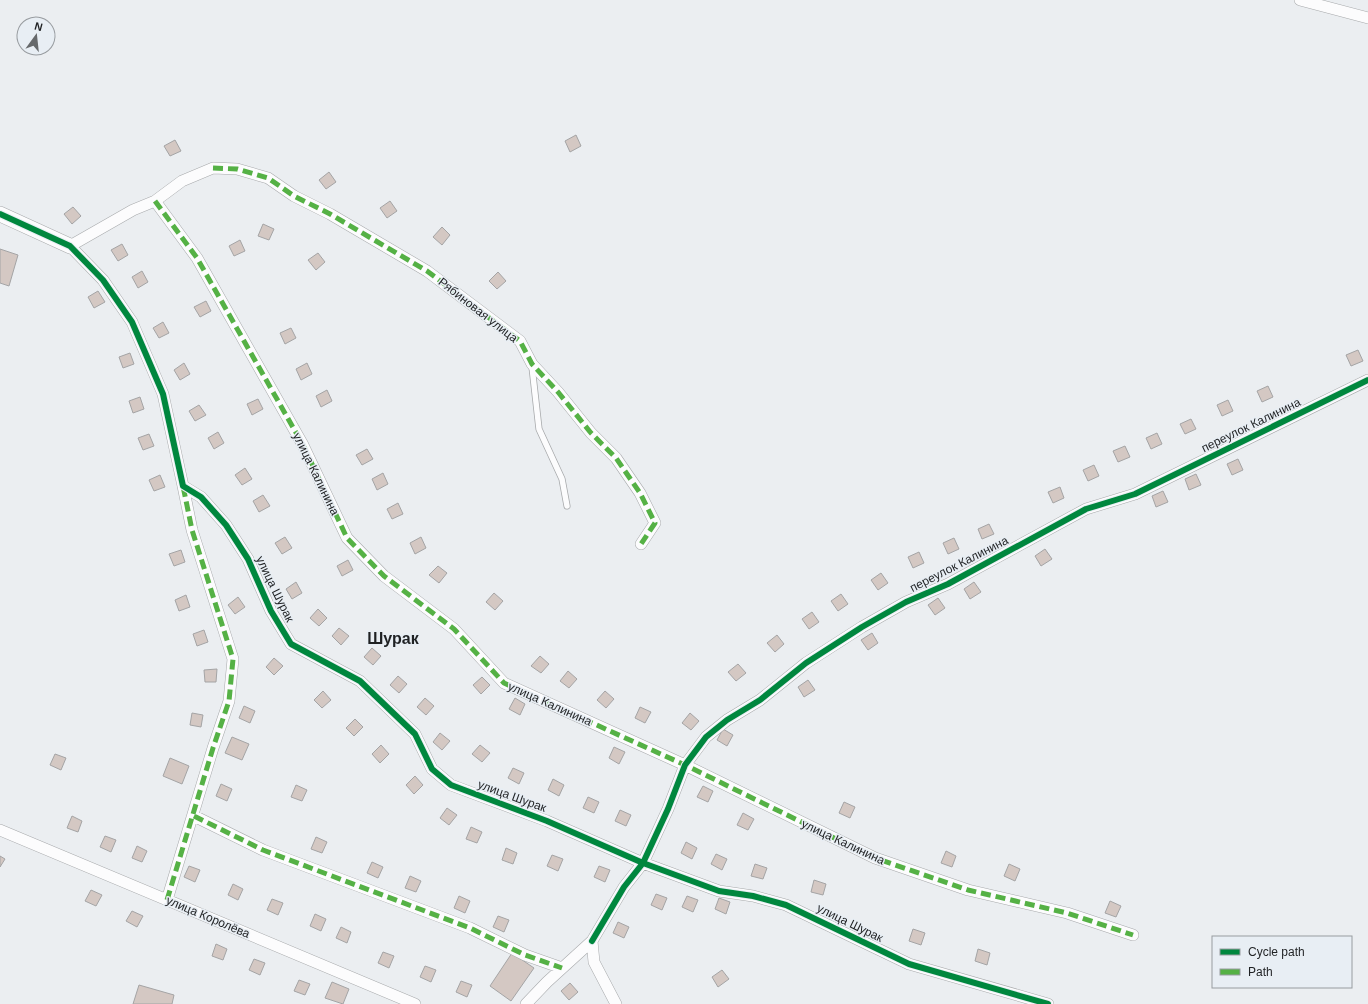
<svg xmlns="http://www.w3.org/2000/svg" width="1368" height="1004" font-family="Arial,sans-serif">
	<rect width="100%" height="100%" fill="#ebeef1"/>
	<path fill="#d4c8c3" stroke="#a4a4a5" d="M576,135L581,146L570,152L565,141Z
		M175,140L181,151L170,156L164,146Z
		M329,172L336,182L326,189L319,180Z
		M390,201L397,211L387,218L380,208Z
		M73,207L81,216L72,224L64,214Z
		M263,224L274,229L269,240L258,236Z
		M442,227L450,235L442,245L433,237Z
		M240,240L245,251L234,256L229,246Z
		M122,244L128,255L118,261L111,250Z
		M0,249L18,255L9,286L0,283Z
		M318,253L325,262L316,270L308,260Z
		M142,271L148,282L138,288L132,277Z
		M498,272L506,281L497,289L489,281Z
		M98,291L105,302L94,308L88,297Z
		M206,301L211,311L200,317L194,307Z
		M163,322L169,333L159,338L153,328Z
		M291,328L296,338L285,344L280,333Z
		M1358,350L1363,361L1351,366L1346,355Z
		M130,353L134,364L123,368L119,357Z
		M184,363L190,374L180,380L174,370Z
		M307,363L312,374L301,380L296,369Z
		M1268,386L1273,397L1262,402L1257,391Z
		M327,390L332,401L321,407L316,396Z
		M140,397L144,409L133,413L129,401Z
		M258,399L263,409L252,415L247,404Z
		M1228,400L1233,411L1222,416L1217,405Z
		M199,405L206,415L195,421L189,411Z
		M1191,419L1196,429L1185,434L1180,424Z
		M218,432L224,443L214,449L208,438Z
		M1157,433L1162,444L1151,449L1146,438Z
		M149,434L154,446L143,450L138,438Z
		M1125,446L1130,457L1118,462L1113,451Z
		M367,449L373,459L362,465L356,455Z
		M1238,459L1243,470L1232,475L1227,464Z
		M1094,465L1099,476L1088,481L1083,470Z
		M245,468L252,479L242,485L235,475Z
		M383,473L388,484L377,490L372,479Z
		M1196,474L1201,485L1189,490L1185,479Z
		M160,475L165,487L154,491L149,480Z
		M1060,487L1064,498L1053,503L1048,492Z
		M1163,491L1168,502L1156,507L1152,496Z
		M263,495L270,506L259,512L253,501Z
		M398,503L403,514L392,519L387,509Z
		M989,524L994,534L982,539L978,529Z
		M285,537L292,548L282,554L275,543Z
		M421,537L426,548L415,554L410,543Z
		M954,538L959,549L948,554L943,543Z
		M1045,549L1052,559L1041,566L1035,556Z
		M181,550L185,562L174,566L169,554Z
		M919,552L924,563L913,568L908,557Z
		M348,560L353,570L342,576L337,566Z
		M438,566L447,573L439,583L429,575Z
		M881,573L888,583L878,590L871,580Z
		M296,582L302,593L292,599L286,589Z
		M974,582L981,592L970,599L964,589Z
		M494,593L503,601L495,610L486,602Z
		M841,594L848,604L838,611L831,601Z
		M186,595L190,607L179,611L175,600Z
		M238,597L245,607L235,614L228,605Z
		M938,598L945,608L935,615L928,605Z
		M318,609L327,618L319,626L310,618Z
		M812,612L819,622L809,629L802,619Z
		M339,628L349,636L341,645L332,636Z
		M204,630L208,642L197,646L193,634Z
		M872,633L878,643L868,650L861,640Z
		M777,635L784,644L775,652L767,643Z
		M372,648L381,656L373,665L364,657Z
		M540,656L549,664L541,673L531,666Z
		M274,658L283,666L274,675L266,667Z
		M738,664L746,673L736,681L728,672Z
		M217,669L216,682H205L204,670Z
		M568,671L577,679L569,688L560,681Z
		M398,676L407,684L399,693L390,685Z
		M482,677L490,685L481,694L473,685Z
		M808,680L815,690L804,697L798,687Z
		M323,691L331,700L322,708L314,700Z
		M605,691L614,699L606,708L597,700Z
		M425,698L434,706L426,715L417,707Z
		M515,698L525,704L520,715L509,709Z
		M244,706L255,711L250,723L239,718Z
		M640,707L651,712L645,723L635,718Z
		M192,713L203,715L201,727L190,725Z
		M690,713L699,721L691,730L682,723Z
		M355,719L363,727L354,736L346,728Z
		M723,729L733,735L727,746L717,740Z
		M440,733L450,741L442,750L433,742Z
		M232,737L249,744L242,760L225,753Z
		M381,745L389,754L380,763L372,754Z
		M480,745L490,753L482,762L472,754Z
		M614,747L625,752L619,764L609,758Z
		M55,754L66,758L61,770L50,765Z
		M170,758L189,766L182,784L163,776Z
		M513,768L524,773L519,784L508,778Z
		M415,776L423,785L414,794L406,785Z
		M553,779L564,785L559,796L548,790Z
		M221,784L232,789L227,801L216,796Z
		M296,785L307,790L302,801L291,797Z
		M703,786L713,791L708,802L697,797Z
		M588,797L599,802L594,813L583,808Z
		M844,802L855,807L850,818L839,813Z
		M447,808L457,815L449,825L440,818Z
		M620,810L631,815L626,826L615,821Z
		M743,813L754,819L748,830L737,825Z
		M72,816L82,821L78,832L67,828Z
		M471,827L482,832L477,843L466,839Z
		M105,836L116,840L111,852L100,847Z
		M316,837L327,842L322,853L311,849Z
		M686,842L697,848L692,859L681,853Z
		M137,846L147,851L142,862L132,858Z
		M506,848L517,853L513,864L502,860Z
		M946,851L956,856L952,867L941,863Z
		M716,854L727,859L722,870L711,864Z
		M552,855L563,859L558,871L547,866Z
		M0,856L5,859L0,867Z
		M372,862L383,867L378,878L367,873Z
		M755,864L767,868L763,879L751,876Z
		M1009,864L1020,869L1015,881L1004,876Z
		M189,866L200,870L195,882L184,877Z
		M599,866L610,870L605,882L594,877Z
		M410,876L421,881L416,892L405,888Z
		M814,880L826,884L823,895L811,892Z
		M233,884L243,889L238,900L228,895Z
		M91,890L102,895L96,906L85,901Z
		M656,894L667,898L662,910L651,905Z
		M459,896L470,901L465,913L454,908Z
		M687,896L698,900L693,912L682,907Z
		M719,898L730,902L726,914L715,909Z
		M272,899L283,903L278,915L267,910Z
		M1110,901L1121,906L1116,917L1105,913Z
		M132,911L143,916L137,927L126,921Z
		M315,914L326,919L321,931L310,926Z
		M498,916L509,920L504,932L493,927Z
		M618,922L629,927L624,938L613,933Z
		M341,927L351,932L347,943L336,938Z
		M913,929L925,933L921,945L909,941Z
		M216,944L227,949L223,960L212,956Z
		M978,949L990,953L987,965L975,961Z
		M383,952L394,956L389,968L378,963Z
		M512,953L534,968L511,1001L490,986Z
		M254,959L265,963L260,975L249,970Z
		M425,966L436,970L431,982L420,977Z
		M722,970L729,979L718,987L712,977Z
		M299,980L310,984L305,995L294,991Z
		M461,981L472,985L467,997L456,992Z
		M332,982L349,989L343,1004L325,998Z
		M570,983L578,992L569,1000L561,991Z
		M139,985L174,995L172,1004H133Z"/>
	<g fill="none" stroke-linecap="round" stroke-linejoin="round">
		<g stroke="#a7a9ab" stroke-width="7">
			<path id="lane" d="M532,367L539,429L562,479L567,506"/>
		</g>
		<g stroke="#a7a9ab" stroke-width="12">
			<path id="street" d="M1300,0L1368,18
				M155,201L197,258L303,445L347,538L384,576L454,629L504,683L685,765L875,858L968,890L1067,913L1133,935
				M641,544L655,523L640,493L616,458L591,433L558,392L532,364L520,341L427,271L330,214L294,196L268,178L237,169L213,168L182,181L155,201L133,210L70,246L103,280L132,322L163,394L183,486L201,497L226,525L248,559L271,611L291,644L360,681L415,734L432,769L451,785L547,821L643,863L719,891L753,896L786,905L909,964L1048,1004
				M194,816L263,850L470,928L525,955L562,968
				M0,830L415,1004
				M167,900L213,748L229,701L233,659L192,530L183,486
				M592,941L624,887L643,863L668,809L685,765L706,737L727,720L760,700L806,663L862,627L906,602L948,584L1086,509L1135,494L1368,380
				M526,1004L547,982L592,941L594,962L616,1004"/>
		</g>
		<g stroke="#a7a9ab" stroke-width="16">
			<path id="secondary" d="M0,214L70,246"/>
		</g>
		<use href="#lane" stroke="#fcfcfd" stroke-width="5.5"/>
		<use href="#street" stroke="#fcfcfd" stroke-width="11"/>
		<use href="#secondary" stroke="#fcfcfd" stroke-width="15"/>
		<path stroke="#55b145" stroke-width="5" stroke-dasharray="10 5" stroke-linecap="butt" d="M213,168L237,169L268,178L294,196L330,214L427,271L520,341L532,364L558,392L591,433L616,458L640,493L655,523L641,544
			M155,201L197,258L303,445L347,538L384,576L454,629L504,683L685,765L875,858L968,890L1067,913L1133,935
			M194,816L263,850L470,928L525,955L562,968
			M167,900L213,748L229,701L233,659L192,530L183,486"/>
		<g stroke="#e8eef4" stroke-width="8">
			<path id="cycleway" d="M0,214L70,246L103,280L132,322L163,394L183,486L201,497L226,525L248,559L271,611L291,644L360,681L415,734L432,769L451,785L547,821L643,863L719,891L753,896L786,905L909,964L1048,1004
				M592,941L624,887L643,863L668,809L685,765L706,737L727,720L760,700L806,663L862,627L906,602L948,584L1086,509L1135,494L1368,380"/>
		</g>
		<use href="#cycleway" stroke="#00873e" stroke-width="6"/>
	</g>
	<g text-anchor="middle" dominant-baseline="central" stroke-width="3" stroke-linejoin="round" paint-order="stroke">
		<g font-size="12" fill="#1f2123" stroke="#e8eef4">
			<text transform="translate(478 310) rotate(38)">Рябиновая улица</text>
			<text transform="translate(1251 425) rotate(-26)">переулок Калинина</text>
			<text transform="translate(316 474) rotate(64)">улица Калинина</text>
			<text transform="translate(959 564) rotate(-27)">переулок Калинина</text>
			<text transform="translate(275 589) rotate(64)">улица Шурак</text>
			<text transform="translate(550 704) rotate(24)">улица Калинина</text>
			<text transform="translate(512 796) rotate(20)">улица Шурак</text>
			<text transform="translate(843 842) rotate(25)">улица Калинина</text>
			<text transform="translate(208 917) rotate(23)">улица Королёва</text>
			<text transform="translate(850 923) rotate(26)">улица Шурак</text>
		</g>
		<g font-size="16" font-weight="bold" fill="#1f2123" stroke="#e8eef4">
			<text x="393" y="638">Шурак</text>
		</g>
	</g>
	<rect x="1212" y="936" width="140" height="52" fill="#e8eef4" stroke="#989ca0"/>
	<rect x="1220" y="949" width="20" height="6" fill="#00873e" stroke="#989ca0"/>
	<text x="1248" y="956" font-size="12" fill="#1f2123">Cycle path</text>
	<rect x="1220" y="969" width="20" height="6" fill="#55b145" stroke="#989ca0"/>
	<text x="1248" y="976" font-size="12" fill="#1f2123">Path</text>
	<g transform="translate(36 36) rotate(15)"><circle r="19" fill="#e8eef4" stroke="#989ca0"/>
	<path d="M0-3L7 15L0 10L-7 15Z" fill="#66696b"/>
	<text y="-6" font-size="11" font-weight="bold" text-anchor="middle" fill="#1f2123">N</text>
	</g>
</svg>
